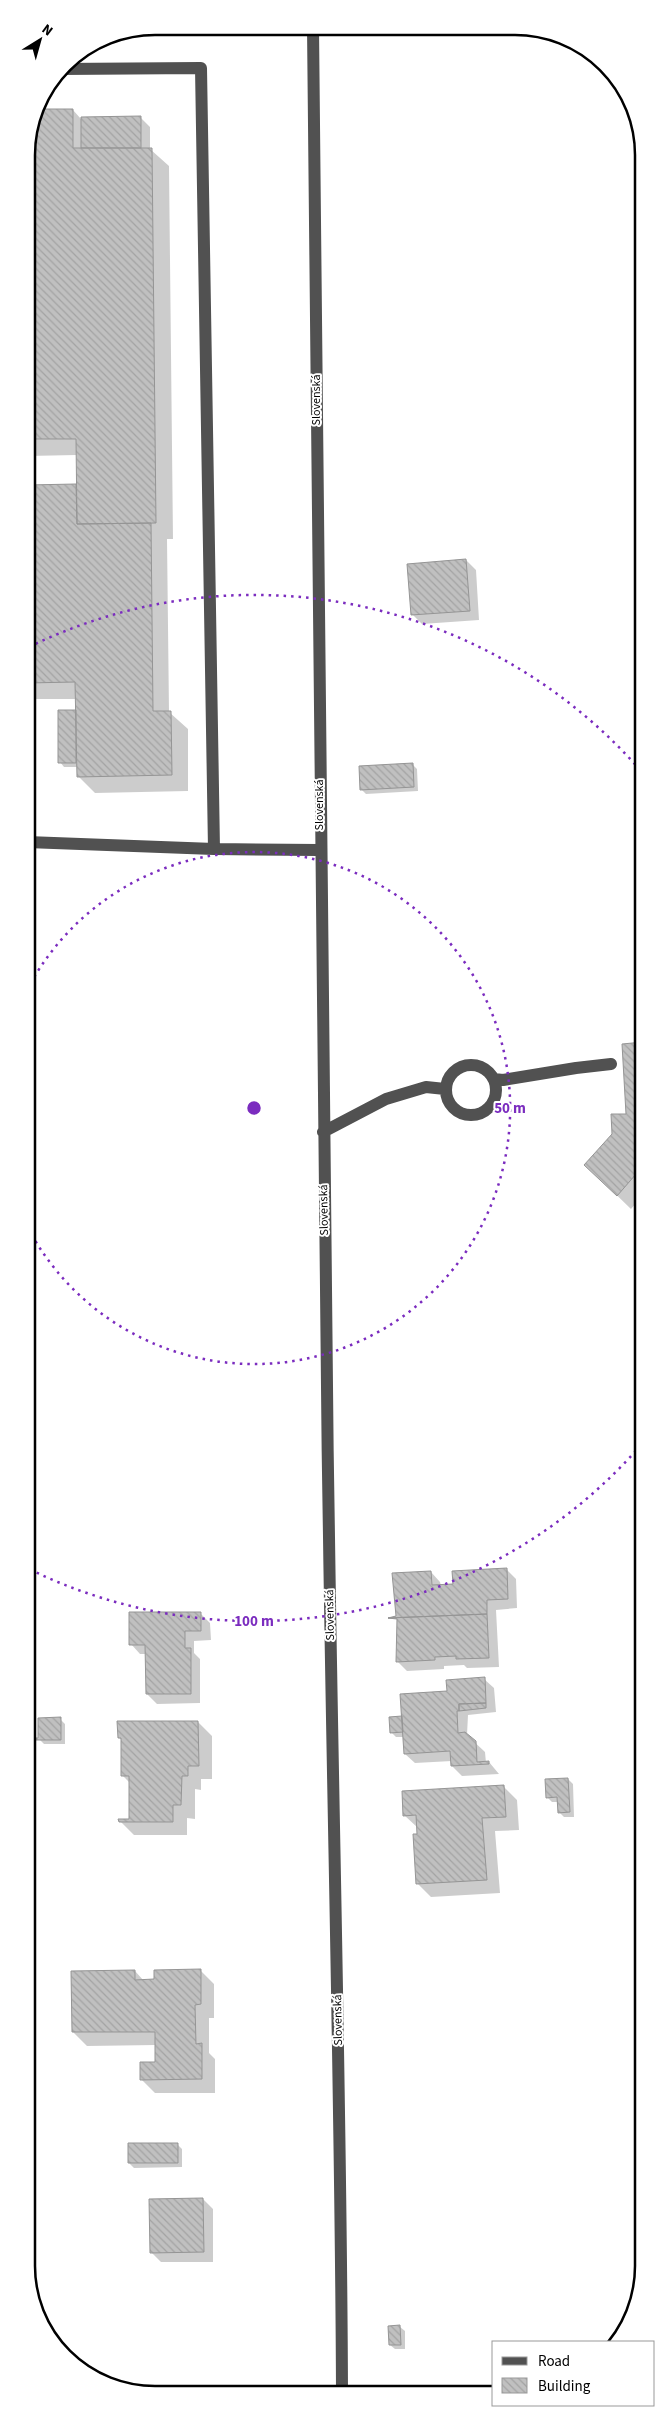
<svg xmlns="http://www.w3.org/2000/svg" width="670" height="2421" font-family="'Source Sans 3',sans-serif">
	<defs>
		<pattern id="building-back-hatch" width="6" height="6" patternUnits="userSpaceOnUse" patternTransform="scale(1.25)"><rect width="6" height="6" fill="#c0c0c0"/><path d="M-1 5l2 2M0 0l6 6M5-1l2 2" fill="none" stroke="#a3a3a3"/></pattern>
	</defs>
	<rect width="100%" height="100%" fill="#fff"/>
	<path fill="#0003" d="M36,110H73L81,119L140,117L150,127V149L169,166L173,539H167L169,712L188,729V791L95,793L78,776V767H64L60,762L77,712V699H27V486H78L77,455L27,456V147Z
		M466,560L476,570L479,620L422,624L412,614Z
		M412,764L417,769L418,791L366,794L361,789Z
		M643,1044V1195L631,1209L600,1179L613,1134L627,1115Z
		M506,1569L516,1579L517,1608L496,1610L499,1667L467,1668L464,1665L444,1666V1669L407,1671L397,1661L431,1572L440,1582L441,1586L454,1585Z
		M200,1613L210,1623L211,1640L194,1641V1653L200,1659V1703L157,1704L147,1694L146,1654H140L131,1644Z
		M484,1679L494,1688L496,1712L468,1715L467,1735L485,1752L486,1763L489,1762L499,1774L462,1776L452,1766V1761L415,1763L405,1754L404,1737H396L391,1732L403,1717L448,1692Z
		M60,1719L65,1724V1744H44L40,1740Z
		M198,1722L212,1736V1779H201V1790L195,1789V1819L187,1818V1835H134L120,1821L130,1820V1783L123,1776V1741L119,1738Z
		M568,1779L573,1784L574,1817H564L559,1812V1802H552L547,1797Z
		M504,1787L517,1800L519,1830L495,1831L500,1893L431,1897L417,1883L418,1828L404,1815Z
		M200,1970L214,1984V2018H209V2053L215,2059V2093H155L141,2079L156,2063V2045L87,2046L73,2032L135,1971L144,1981L156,1980Z
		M177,2144L182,2149V2167L134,2168L129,2163Z
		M203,2199L213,2209V2262H161L151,2252Z
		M400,2327L405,2331V2349H395L390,2345Z"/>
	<path fill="url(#building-back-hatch)" stroke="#959595" d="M37,109H73V148H152L156,523L77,524L76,439H27V147Z
		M141,116V148H81V117Z
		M76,484L77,524L151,523L153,711H171L172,775L77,777L75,682L27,683V485Z
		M466,559L470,611L411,615L407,564Z
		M58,710H76V763H58Z
		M413,763L414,787L360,790L359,766Z
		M643,1042V1166L617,1196L584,1165L612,1134L611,1114H626L622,1044Z
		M507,1568L508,1599L487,1600V1614L388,1618L396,1616L392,1573L431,1571L432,1585L453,1584L452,1571Z
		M129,1612H201V1631H185V1648H191V1694H146L145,1645H129Z
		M487,1614L489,1658L456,1659V1656L435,1657V1660L396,1662L397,1619L388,1618Z
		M485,1677L486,1703L459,1704V1711H457L458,1733L465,1732L476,1741L477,1762L489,1761V1764L451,1766L450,1751L404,1754L400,1694L447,1691L446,1680Z
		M486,1703V1708L459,1711V1704Z
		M402,1716L403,1732L390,1733L389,1717Z
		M61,1717V1740H32L33,1738H38V1718Z
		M117,1721H198L199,1766H188V1776H182L181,1805H173V1822H119L118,1819H129V1776H121V1738H118Z
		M568,1778L570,1812L558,1813L557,1797L546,1798L545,1779Z
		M504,1785L506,1817L482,1818L487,1880L416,1884L413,1834H417L416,1815L403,1816L402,1791Z
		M201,1969V2004L195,2005L196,2044L202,2043V2079L140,2080V2062H155V2032H72L71,1971L135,1970V1980L154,1979V1970Z
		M128,2143H178V2163H128Z
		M203,2198L204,2252L150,2253L149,2199Z
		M400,2325L401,2345H389L388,2326Z"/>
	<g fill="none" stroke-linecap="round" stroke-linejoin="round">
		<path stroke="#515151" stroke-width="12" d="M313,27C317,531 321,1034 329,1537C333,1822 341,2108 342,2393
			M60,69L201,68L214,849
			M27,842L214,849L319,850
			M446 1090a25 25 0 1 1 50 0a25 25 0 1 1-50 0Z
			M494,1079L503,1080L576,1068L611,1064
			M323,1132L386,1099L426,1087L445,1089"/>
	</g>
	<g fill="none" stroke="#7b2cbf" stroke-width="2.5" stroke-dasharray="2.5 5">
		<path d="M27 990A256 256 0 1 1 28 1228"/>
		<path d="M641 1445A513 513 0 0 1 29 1569M29 647A513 513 0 0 1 641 771"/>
	</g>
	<g text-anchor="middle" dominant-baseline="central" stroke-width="4" stroke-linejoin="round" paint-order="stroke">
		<g font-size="12" fill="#000" stroke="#fff">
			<text transform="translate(316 400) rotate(-90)">Slovenská</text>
			<text transform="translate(319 805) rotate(-90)">Slovenská</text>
			<text transform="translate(324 1210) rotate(-91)">Slovenská</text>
			<text transform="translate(330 1615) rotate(-91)">Slovenská</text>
			<text transform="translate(338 2020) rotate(-91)">Slovenská</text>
		</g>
	</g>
	<path d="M0 0H670V2421H0ZM155 35H515A120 120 0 0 1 635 155V2266A120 120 0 0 1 515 2386H155A120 120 0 0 1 35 2266V155A120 120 0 0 1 155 35Z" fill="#fff" fill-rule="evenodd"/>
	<path fill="none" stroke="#000" stroke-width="2.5" d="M155 35H515A120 120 0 0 1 635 155V2266A120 120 0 0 1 515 2386H155A120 120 0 0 1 35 2266V155A120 120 0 0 1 155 35Z"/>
	<circle cx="254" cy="1108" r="8" fill="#7b2cbf" stroke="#fff" stroke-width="2.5"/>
	<g font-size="15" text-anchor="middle" font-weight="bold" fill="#7b2cbf" stroke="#fff" stroke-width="4" stroke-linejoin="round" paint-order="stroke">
		<text x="510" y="1113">50 m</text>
		<text x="254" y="1626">100 m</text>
	</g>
	<rect x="492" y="2341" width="162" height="65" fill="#ffffff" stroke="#999999"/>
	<rect x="502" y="2357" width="25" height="8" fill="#515151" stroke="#999999"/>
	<text x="538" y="2366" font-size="15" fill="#000000">Road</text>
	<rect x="502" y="2378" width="25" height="15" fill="url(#building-back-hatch)" stroke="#999999"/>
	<text x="538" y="2391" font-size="15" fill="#000000">Building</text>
	<g transform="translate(40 40) rotate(37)" stroke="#ffffff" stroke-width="4" paint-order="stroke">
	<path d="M0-4L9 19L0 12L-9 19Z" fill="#000000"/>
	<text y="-8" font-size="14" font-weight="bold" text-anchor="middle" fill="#000000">N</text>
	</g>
</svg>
